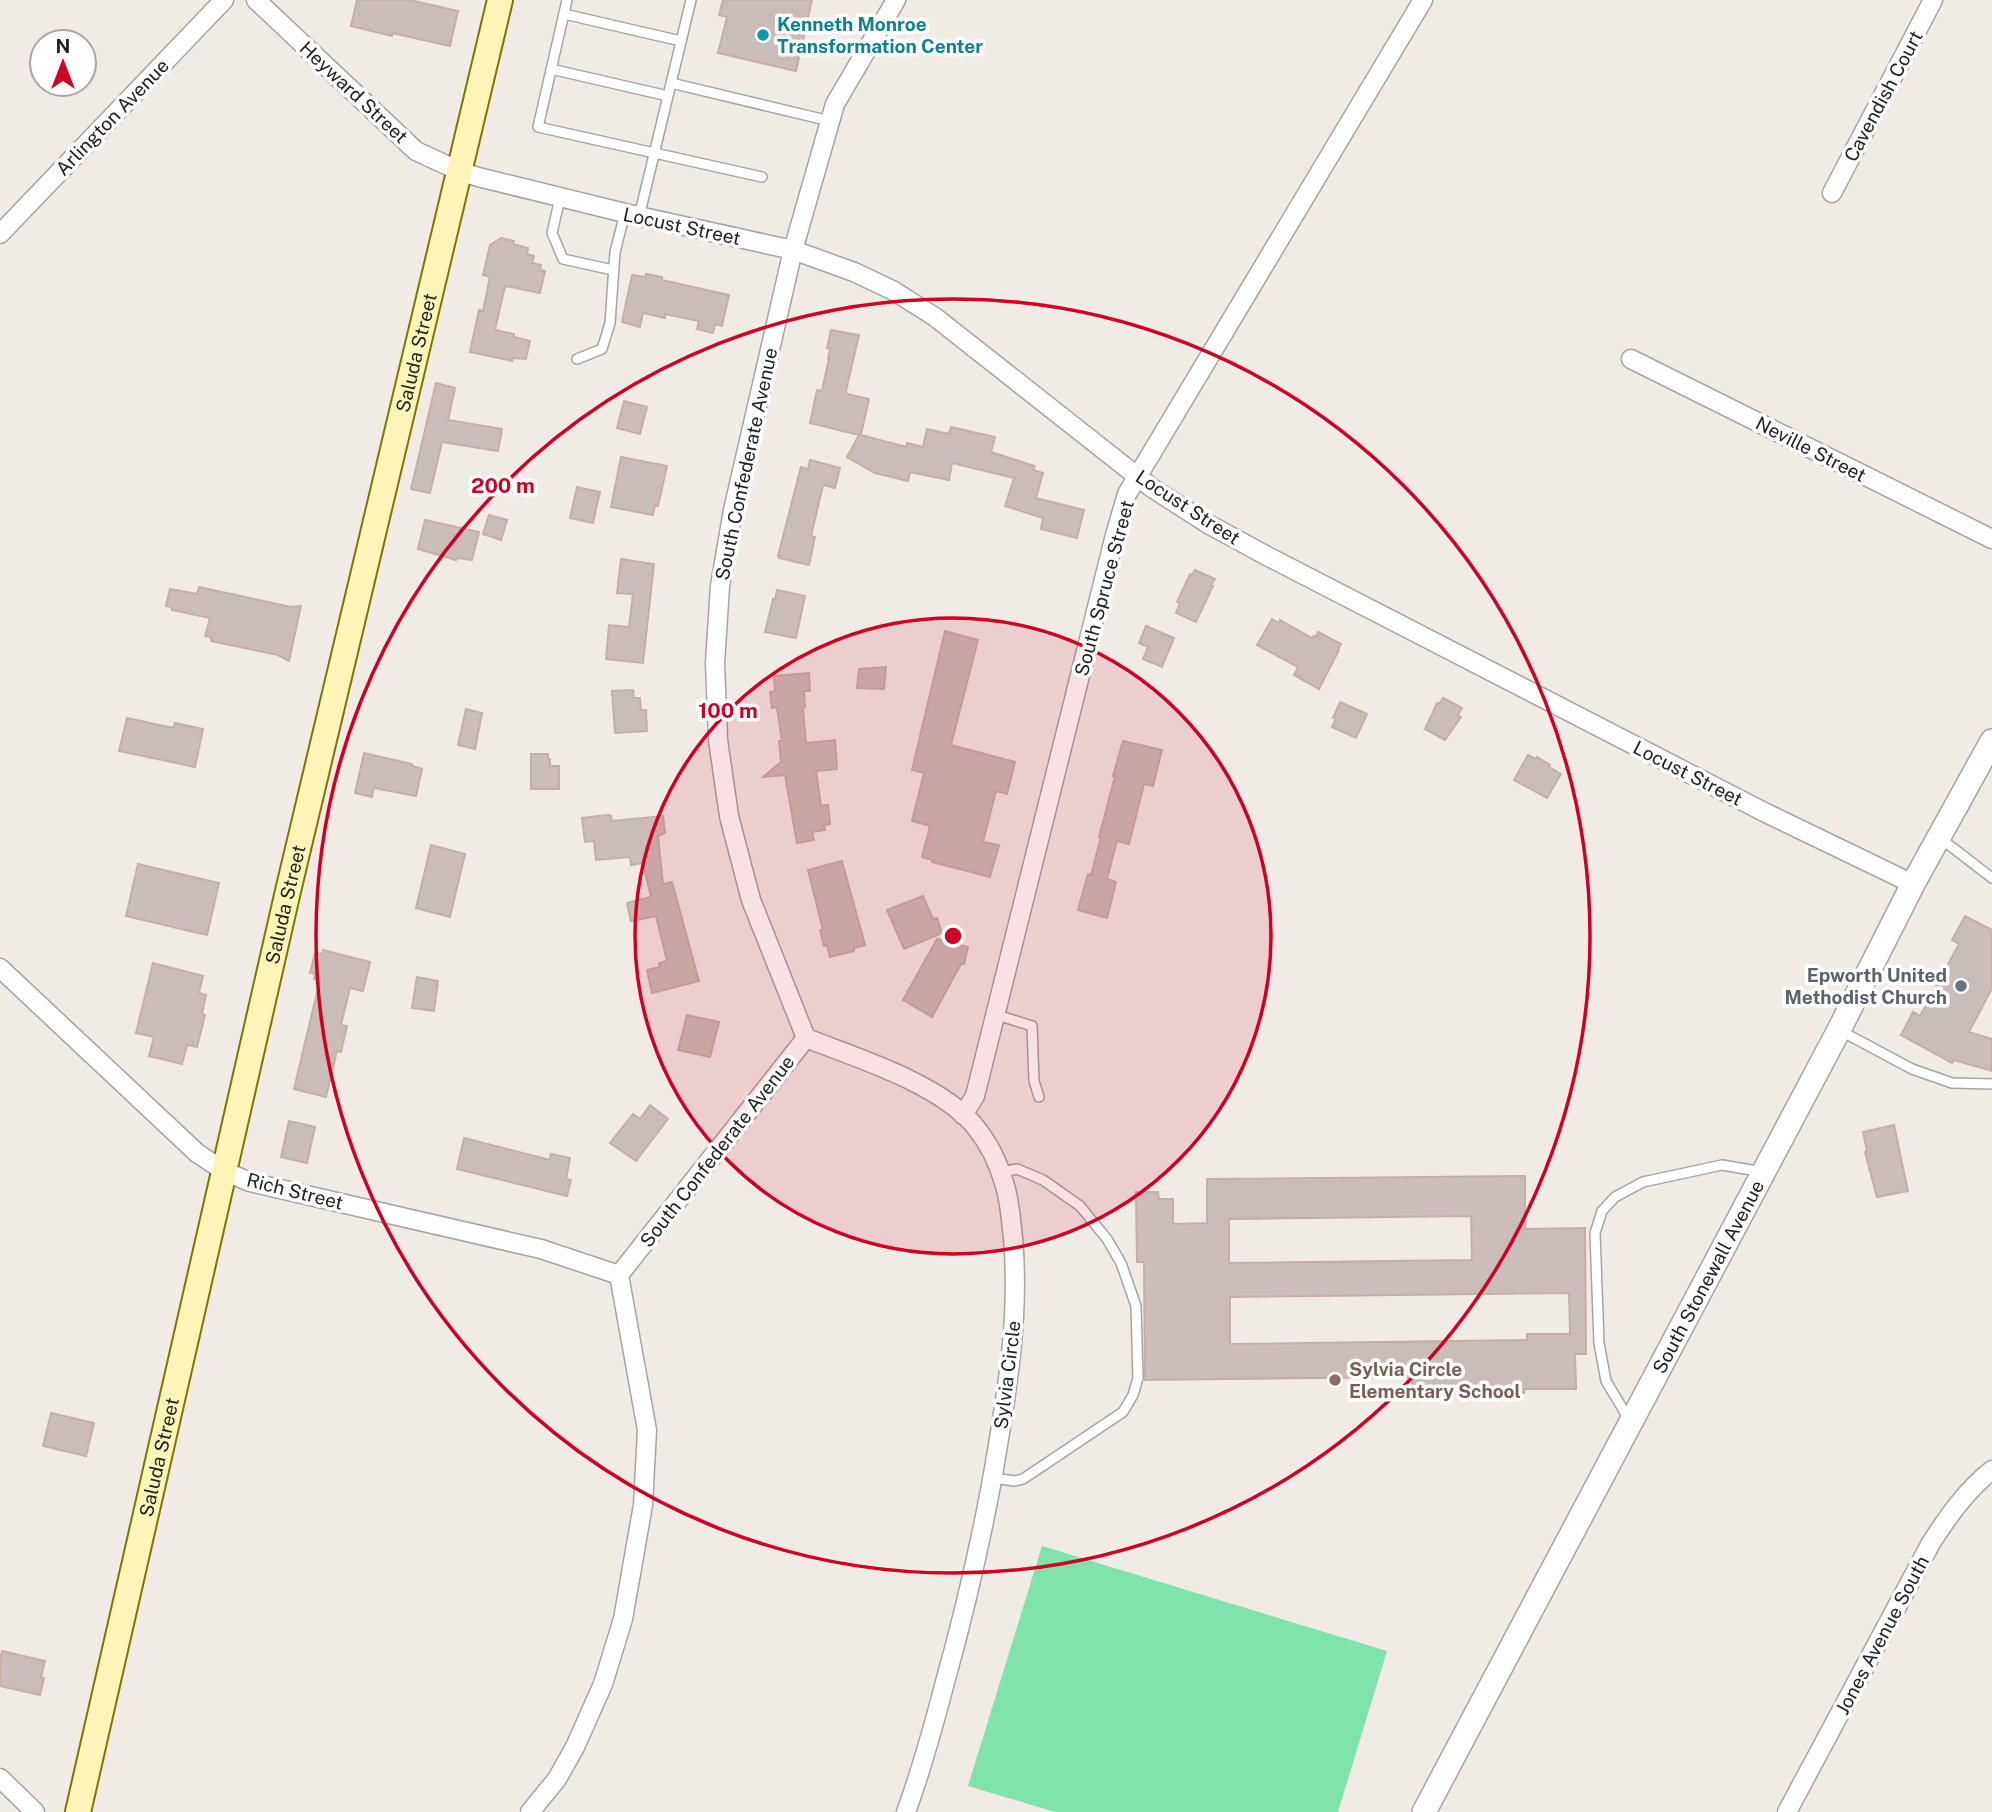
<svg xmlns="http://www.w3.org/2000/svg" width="1992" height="1812" font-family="'Public Sans',sans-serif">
	<rect width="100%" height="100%" fill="#f1ebe6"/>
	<path fill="#80e3ab" d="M1042,1546L1387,1651L1338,1812H1055L968,1786Z"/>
	<path fill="#c9bcb9" stroke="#c4afa7" stroke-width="2" fill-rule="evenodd" d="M357,0H410L458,11L450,46L392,33V36L351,26Z
		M723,0H812L796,71L718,53L727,17L719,15Z
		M501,238L514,241L513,244L528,248L527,254L534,256L532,263L541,265L540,270L545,271L540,293L505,286L495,330L514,334V337L530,341L526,359L513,358L512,361L470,352L479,310L483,311L490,277L483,275L490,245Z
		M646,274L662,277V280L729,295L722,326L715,324L713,333L697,329L699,321L665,314V318L643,313L640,327L622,322L632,275L645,277Z
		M831,330L859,335L846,391L847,394L869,399L861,435L906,447L907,443L923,447L927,429L949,434L951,427L995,437L991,452L1035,466L1033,470L1043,473L1036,498L1084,510L1077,538L1041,529L1043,518L1005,506L1014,478L952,463L949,480L910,472L908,481L875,473L847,457L859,435L810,423L817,390L822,391L829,358H828L830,349L827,348Z
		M436,383L455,388L448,420L502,429L498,451L442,442L430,493L411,489Z
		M624,401L647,407L640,434L617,428Z
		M621,457L667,466L658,506H655L653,515L611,507Z
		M810,460L840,468L835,488L823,485L811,536L815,537L809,565L779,558L780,556H778L801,467L808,469Z
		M577,487L600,492L593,523L570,518Z
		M489,515L507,520L501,540L483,534Z
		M425,520L479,532L472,560L457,558L456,560L418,549Z
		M621,559L654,564L643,663L606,659L609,625L629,627L633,594L617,593Z
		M1195,570L1215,579L1211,585L1213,586L1196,622L1176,613L1180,603L1177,602L1190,574L1192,575Z
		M199,587L291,607L301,606L289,661L278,655L211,641V637L205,636L210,618L172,610V607L166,606L170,589L197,594Z
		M777,590L805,596L796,638L765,632L773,599L775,600Z
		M1272,619L1279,623L1280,620L1312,638L1314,636L1316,637L1318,632L1341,644L1338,649L1339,650L1319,689L1294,675L1298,667L1257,645Z
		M1146,626L1174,638L1162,667L1143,659L1148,647L1139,643Z
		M945,631L978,640L951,745L1015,762L1007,794L996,791L983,842L999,845L990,877L932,862L933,860L922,857L930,826L912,821L924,773L912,770Z
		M886,667L884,689L857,688L859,669Z
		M809,673L810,691H804L805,707L803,708L806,743L835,740L837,769L816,771L821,806L828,805L830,824L824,825L825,830L812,832L814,840L797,843L785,775L763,777L781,762L779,741H782L777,707L772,708L770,692L775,691L774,676Z
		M633,690L634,698H640L641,710H646L647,731L615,733L612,691Z
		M1443,698L1462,708L1458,715L1461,717L1445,740L1425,729L1437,703L1439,704Z
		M1340,702L1367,714L1356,738L1332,727L1336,719L1333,718Z
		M466,709L482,713L475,749L458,745Z
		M127,718L173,728L175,723L203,729L195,767L119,751Z
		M1123,741L1162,750L1153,786L1144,784L1129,844L1117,841L1107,879L1116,882L1107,918L1078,910L1088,874L1091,875L1101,837H1099L1115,776H1113Z
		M364,753L412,764V766L422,769L416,796L374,788L372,797L355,793Z
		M531,754H548V759H550V766H559V789H531Z
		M1528,755L1536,759L1537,757L1550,765L1549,767L1561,774L1547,798L1514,780Z
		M608,815L611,816L612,821L663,816L665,833L658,836L663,884L672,882L699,981L652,993L647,970L660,967L659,963L667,961L656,916L631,921L627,903L651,897L643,863L631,865L630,857L596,860L594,841L585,842L582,818Z
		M431,845L465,854L450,917L416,908Z
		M842,861L865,945L854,948V951L830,957L827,945L824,946L820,930H823L808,870Z
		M138,864L219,883L207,935L126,916Z
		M923,896L933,919L937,918L942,933L904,949L887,910Z
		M1965,916L1992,930V988L1969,1032L1992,1039V1071L1954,1060L1952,1063L1901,1035L1913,1012L1920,1016L1959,944L1952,940Z
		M937,939L968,947L964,964H961L932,1017L903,1000Z
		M323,950L370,962L363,991L350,988L341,1025L347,1026L341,1052L337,1051L326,1097L294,1089L320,980L314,979L315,974L310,973L315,953L322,954Z
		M153,963L203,976L199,993L206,995L202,1014L205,1015L197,1047L187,1045L182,1064L149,1056L154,1037L136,1033Z
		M417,977L438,981L434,1011L412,1008Z
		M687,1015L719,1022L710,1057L678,1050Z
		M650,1105L668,1119L636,1161L610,1143L633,1114L640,1119Z
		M289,1121L315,1127L307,1163L281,1157Z
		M1894,1125L1908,1191L1877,1197L1865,1152L1867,1151L1863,1132Z
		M464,1138L550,1160L551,1154L570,1158L566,1179L571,1180L567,1196L457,1169Z
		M1525,1176V1229L1585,1228L1586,1354H1575L1576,1389H1524V1393L1412,1394V1377L1145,1380L1144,1262H1137L1136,1192H1158L1159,1199H1173V1224L1207,1223V1179ZM1471,1216L1472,1260L1229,1263V1219ZM1569,1293L1570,1334H1527V1340L1230,1344V1297Z
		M51,1413L94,1423L86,1456L43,1446Z
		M2,1651L45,1661L41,1677L44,1678L40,1695L0,1686V1661Z"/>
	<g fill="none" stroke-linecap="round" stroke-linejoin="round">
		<g stroke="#a4a4a4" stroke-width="12">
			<path id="service" d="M567,0L538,127L762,177
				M564,14L681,41
				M551,69L668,96
				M671,83L830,121
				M560,198L552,233L563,259L613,270
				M639,217L691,0
				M577,359L602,349L610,323L615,252L625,213
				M1940,838L1992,878
				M997,1015L1032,1026L1034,1081L1039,1097
				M1841,1031L1912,1069L1952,1083L1992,1084
				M1630,1421L1606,1381L1599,1343L1595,1233L1602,1211L1615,1197L1643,1182L1722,1165L1763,1172
				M992,1478L1015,1481L1023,1479L1123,1412L1133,1395L1138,1378L1136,1306L1121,1263L1107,1239L1080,1206L1043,1180L1017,1169L1001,1172"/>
		</g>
		<g stroke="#a4a4a4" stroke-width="21">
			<path id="minor" d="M256,0L416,151L459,171L478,177L625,213L793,250L854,272L894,291L935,317L1152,488L1208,524L1267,556L1764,812L1913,884
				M1832,193L1933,0
				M0,234L224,0
				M1631,359L1992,539
				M0,968L197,1153L224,1171L250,1182L541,1249L619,1275
				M806,1038L751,900L729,816L718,740L715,663L720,586L733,510L793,250L835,104L896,0
				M806,1038C857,1058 938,1083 974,1125C988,1142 999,1164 1005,1186C1010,1202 1011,1221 1013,1238C1020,1316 1007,1392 994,1469C981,1542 964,1614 944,1686C933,1728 921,1771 906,1812
				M963,1115L975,1096L1115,535L1127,494L1423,0
				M0,1778L35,1812
				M530,1812L557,1779L575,1747L603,1684L623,1619L643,1505L647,1430L619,1275L806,1038
				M1787,1812L1931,1543C1949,1515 1966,1491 1992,1470"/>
		</g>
		<g stroke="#a4a4a4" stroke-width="26">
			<g id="tertiary">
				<path id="s1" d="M1424,1812L1839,1030L1913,884L1992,741"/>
			</g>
		</g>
		<g stroke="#7e7500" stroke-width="28">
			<g id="secondary">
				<path id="s2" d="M78,1812L288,891L500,0"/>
			</g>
		</g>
		<use href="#service" stroke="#fff" stroke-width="9"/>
		<use href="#minor" stroke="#fff" stroke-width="18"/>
		<use href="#tertiary" stroke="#fff" stroke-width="23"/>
		<use href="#secondary" stroke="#fdf4b8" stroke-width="24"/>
	</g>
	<circle cx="953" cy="936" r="318" fill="#d00025" fill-opacity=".12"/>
	<g fill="none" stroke="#d00025" stroke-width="3.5">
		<circle cx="953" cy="936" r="318"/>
		<circle cx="953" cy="936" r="637"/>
	</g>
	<circle fill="#0f9aa8" stroke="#fff" stroke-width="2.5" cx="763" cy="35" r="7"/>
	<circle fill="#6b7280" stroke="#fff" stroke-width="2.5" cx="1961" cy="986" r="7"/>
	<circle fill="#8d6e63" stroke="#fff" stroke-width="2.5" cx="1335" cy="1380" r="7"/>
	<g text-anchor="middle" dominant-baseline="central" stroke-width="7" stroke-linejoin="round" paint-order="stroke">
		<g font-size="19" font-weight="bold" fill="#0d838f" stroke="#fff" text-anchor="start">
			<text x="777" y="24">Kenneth Monroe<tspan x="777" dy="22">Transformation Center</tspan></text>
		</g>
		<g font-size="19" fill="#202020" stroke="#fff">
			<text transform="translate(354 92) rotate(43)">Heyward Street</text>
			<text transform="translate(1883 96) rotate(-62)">Cavendish Court</text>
			<text transform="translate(112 117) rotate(-46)">Arlington Avenue</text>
			<text transform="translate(682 226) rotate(12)">Locust Street</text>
			<text stroke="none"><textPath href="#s2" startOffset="1498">Saluda Street</textPath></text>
			<text transform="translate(1811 449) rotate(27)">Neville Street</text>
			<text transform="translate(746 464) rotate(-78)">South Confederate Avenue</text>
			<text transform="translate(1188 507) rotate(33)">Locust Street</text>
			<text transform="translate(1104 588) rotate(-75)">South Spruce Street</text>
			<text transform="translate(1688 773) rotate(27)">Locust Street</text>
			<text stroke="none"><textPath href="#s2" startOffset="931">Saluda Street</textPath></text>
			<text transform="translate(717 1151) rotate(-52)">South Confederate Avenue</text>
			<text transform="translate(295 1191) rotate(14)">Rich Street</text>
			<text stroke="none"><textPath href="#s1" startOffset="606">South Stonewall Avenue</textPath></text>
			<text transform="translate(1007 1375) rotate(-83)">Sylvia Circle</text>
			<text stroke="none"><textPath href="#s2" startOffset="364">Saluda Street</textPath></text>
			<text transform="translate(1882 1635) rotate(-62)">Jones Avenue South</text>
		</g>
		<g font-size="19" font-weight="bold" fill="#5b616d" stroke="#fff" text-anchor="end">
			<text x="1947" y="975">Epworth United<tspan x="1947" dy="22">Methodist Church</tspan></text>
		</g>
		<g font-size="19" font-weight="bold" fill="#785e54" stroke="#fff" text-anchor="start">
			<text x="1349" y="1369">Sylvia Circle<tspan x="1349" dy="22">Elementary School</tspan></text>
		</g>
	</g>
	<circle cx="953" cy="936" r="10" fill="#d00025" stroke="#fff" stroke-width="3.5"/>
	<g font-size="21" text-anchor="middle" font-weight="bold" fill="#d00025" stroke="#fff" stroke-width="7" stroke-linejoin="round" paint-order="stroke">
		<text x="503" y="493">200 m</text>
		<text x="728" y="718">100 m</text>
	</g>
	<g transform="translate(63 63)"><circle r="33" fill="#ffffff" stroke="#a6a6a6" stroke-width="2"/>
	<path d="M0-5L12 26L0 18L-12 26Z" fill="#d00025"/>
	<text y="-10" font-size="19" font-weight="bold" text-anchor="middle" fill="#202020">N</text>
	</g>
</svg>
